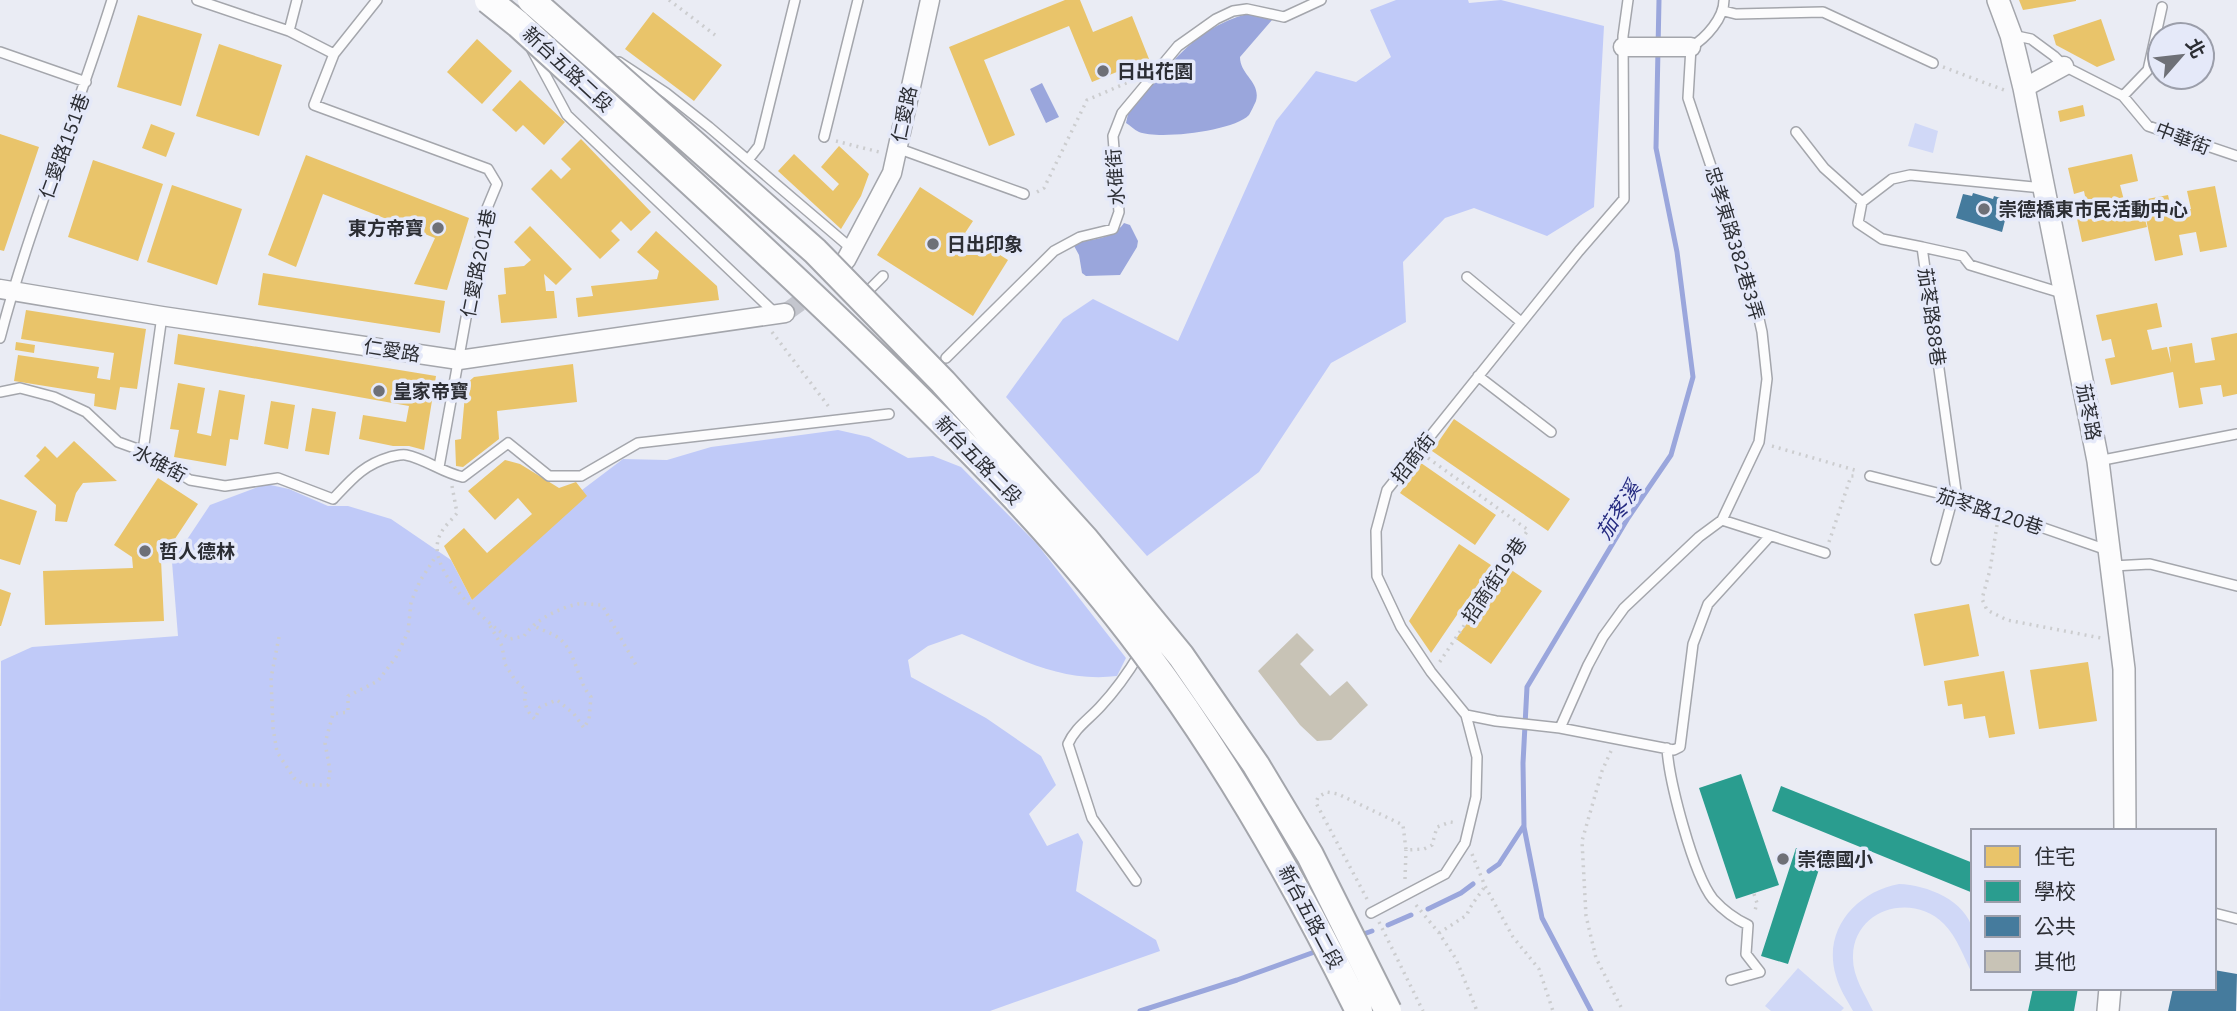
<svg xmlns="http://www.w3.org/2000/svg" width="2237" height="1011" font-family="'IBM Plex Sans','Noto Sans TC',sans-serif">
	<rect width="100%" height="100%" fill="#eaecf4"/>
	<path fill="#d0d8f7" d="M1915,123L1938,131L1933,153L1908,146Z
		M1899,884C1927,885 1966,900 1973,931C1975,944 1973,961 1973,975C1964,958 1957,937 1944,924C1912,892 1854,909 1853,956C1852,976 1865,994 1873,1011H1853C1847,1000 1839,988 1836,976C1822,930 1856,892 1899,884Z
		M1798,968L1844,1008L1841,1011H1771L1765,1006Z"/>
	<path fill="#c0caf8" d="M1396,0H1468L1469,3L1501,0L1604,26L1594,207L1547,236L1474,208L1445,218L1403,262L1406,322L1331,363L1259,472L1147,556L1006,397L1063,319L1093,299L1178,341L1276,121L1316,71L1356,82L1391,57L1370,10Z
		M838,430L869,437L908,458L933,456L961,467L1037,544L1126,658L1117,676C1059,683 1014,656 962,634L928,646L908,660L911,677L986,718L1041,756L1056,785L1029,814L1047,846L1078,833L1083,842L1076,891L1156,940L1160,951L990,1011H0L1,661L32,647L178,636L172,562L210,505L266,484L289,489L328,506H348L391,519L451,560L472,600L582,490L623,459L667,460L711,447Z"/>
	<path fill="#9aa6dc" d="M1247,14L1272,20L1240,57C1240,75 1261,82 1256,101C1254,105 1251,112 1249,115C1234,131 1159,140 1139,132C1134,130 1130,125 1126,123L1128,114C1163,73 1192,28 1247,14Z
		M1042,83L1059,117L1046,123L1030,89Z
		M1124,223L1130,225L1138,241L1137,247L1120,275L1086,276L1082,273L1079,255L1073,244C1092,238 1111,241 1124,223Z"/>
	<path fill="#e9c46a" d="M1065,0H1080L1093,32L1132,16L1149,59L1092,82L1069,26L984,60L1015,135L989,146L949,47Z
		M2019,0H2076V1L2023,10Z
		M653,12L722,65L694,101L625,49Z
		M138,15L202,34L181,106L117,87Z
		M2101,19L2115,60L2097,67L2056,45L2053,35Z
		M477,39L512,71L482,104L447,72Z
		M219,44L282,65L259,136L196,116Z
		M520,80L565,122L544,145L523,125L516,132L492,110Z
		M2083,105L2085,116L2060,122L2058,111Z
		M151,124L175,133L166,157L142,148Z
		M0,134L39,147L4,251L0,250Z
		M581,139L651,212L631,231L621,221L611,231L620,240L600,259L531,189L551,169L561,179L571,169L561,159Z
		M839,146L869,174L861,196L841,229L778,171L794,154L833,191L839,184L821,167Z
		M2132,154L2138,181L2120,185L2125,204L2140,200L2147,227L2082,242L2076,214L2088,211L2084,191L2074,194L2068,168Z
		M306,155L469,218L447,290L414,284L435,238L323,194L296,267L268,255Z
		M93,160L163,184L138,261L68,237Z
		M172,185L242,209L217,285L147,262Z
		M2215,186L2227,247L2200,252L2196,232L2179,235L2183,255L2155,261L2142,200L2168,195L2172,212L2191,209L2187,191Z
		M920,187L973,221L965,233L1008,260L973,316L877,255Z
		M530,226L572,269L556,285L544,274L546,291H554L557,318L501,323L498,295L506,294L504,268L524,266L531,260L514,242Z
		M656,231L717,286L719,300L578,317L576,298L593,296L591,286L657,279L659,271L637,252Z
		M263,273L445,301L440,333L258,305Z
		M2157,303L2162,327L2147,330L2152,350L2167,347L2171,363L2169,347L2192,343L2195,363L2215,360L2211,338L2237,333V394L2223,397L2221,385L2200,388L2203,404L2179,408L2173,372L2111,385L2105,359L2115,357L2111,339L2102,341L2096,315Z
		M26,310L146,329L137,389L120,387L116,410L94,406L95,394L14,381L18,355L99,367L97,378L110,380L114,353L21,339Z
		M178,334L436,376L424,450L409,446H393L359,439L363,415L406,422L409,406L174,364Z
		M16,342L35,345L34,353L15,350Z
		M573,364L577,402L497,411L499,439L463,467L456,466L455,440L461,439L466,384L474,377Z
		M178,383L205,388L197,433L211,436L219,390L245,395L238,440L230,439L226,466L174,457L179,430L170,429Z
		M271,401L295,405L288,449L264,444Z
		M312,408L336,412L329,455L305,451Z
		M1454,419L1570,499L1548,531L1432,451Z
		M74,441L117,481L83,483L76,493L67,522L55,521L56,505L24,476L40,460L36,456L45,446L57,458Z
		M505,460L520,464L559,488L576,482L587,496L472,600L444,546L464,528L487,553L532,514L518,498L495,520L468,491Z
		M1421,463L1496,515L1475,545L1400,493Z
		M158,478L198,504L161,560L164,621L45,625L43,571L133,568L132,557L114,545Z
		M0,499L37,511L20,565L0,559Z
		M1459,544L1491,565L1431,653L1409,621Z
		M1507,567L1542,591L1491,664L1456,639Z
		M0,589L11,593L1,626H0Z
		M1969,604L1979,656L1924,666L1914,614Z
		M2088,662L2097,721L2039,729L2030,670Z
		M2004,671L2015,734L1989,738L1985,716L1964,719L1962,704L1948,706L1944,681Z"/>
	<path fill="#2a9d8f" d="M1741,774L1779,885L1736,899L1699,788Z
		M1781,786L1973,863V893L1772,811Z
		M1796,848L1823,857L1788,964L1761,956Z
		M2033,988H2078L2074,1011H2028Z"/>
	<path fill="#457b9d" d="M1973,193L1993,199L1994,196L2010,201L2002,232L1956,218L1963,194L1972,196Z
		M2214,970L2237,974L2236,1011H2168L2173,988H2214Z"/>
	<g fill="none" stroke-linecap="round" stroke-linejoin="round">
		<path stroke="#9aa6dc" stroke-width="5" d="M1489,871L1499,864L1523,827
			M1428,909L1461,893L1473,884
			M1388,925L1411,915
			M1358,936L1372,931
			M1140,1011L1237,980L1320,950
			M1591,1011L1542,918L1524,827L1523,763L1527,687L1628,518L1671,455L1693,377L1677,252L1656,148L1659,0"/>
	</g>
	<path fill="#c8c3b6" d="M1297,633L1314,650L1300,664L1330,696L1347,681L1368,705L1331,740L1317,741L1300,725L1258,671Z"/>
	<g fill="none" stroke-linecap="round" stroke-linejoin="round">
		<path stroke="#c4c6ce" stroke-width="18" stroke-dasharray="18 9" stroke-linecap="butt" d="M785,313L821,287L841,265"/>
		<g stroke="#a4a6ac" stroke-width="12">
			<path id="service" d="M197,0L289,31L334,54
				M377,0L334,54L314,105L488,169L497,184L485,213L439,467
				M1724,11L1736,14L1823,12L1933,63
				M289,31L297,0
				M2012,35L2031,39L2054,56L2064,66L2123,96L2148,126L2237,156
				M532,50L567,115L775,313
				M0,52L86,82
				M619,62L666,93L709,127L852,249
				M2123,96L2148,70L2162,7
				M1796,132L1824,168L1862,202L1892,179L1910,175L2043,188
				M824,137L858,0
				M897,148L1024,194
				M748,160L759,146L795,0
				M1862,202L1858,223L1882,239L1922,247
				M1467,277L1521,322
				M862,297L883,276
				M0,338C30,223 77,113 112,0
				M946,358L1054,251L1080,237L1113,229L1119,212L1113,136L1122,113L1178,46L1216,19L1233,11L1247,9L1284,17L1321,0
				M1478,376L1551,432
				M0,392L20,388L54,397L86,412L118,442L143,451L190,480L225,486L278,478L333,499C352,479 363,465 390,457C396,456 401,454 406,455C426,459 443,473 463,477L508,443L549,476H581L638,443L889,414
				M143,451L162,316
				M2098,461L2237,434
				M1870,476L1957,498L2107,550
				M1957,498L1922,247L1963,256L1970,265L2065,294
				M1722,520L1825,553
				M1936,560L1953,497
				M2113,566L2150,564L2237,586
				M1466,715L1496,721L1560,728L1674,750L1680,747L1693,644L1708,604L1769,537
				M1560,728L1588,665L1603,637L1624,608L1699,537L1722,520L1759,442L1767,379L1762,332L1752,288L1688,98L1691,47C1706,38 1724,18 1724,0
				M1667,748C1669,781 1693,874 1713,899C1723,910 1735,919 1748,925L1746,954L1760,972L1731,980
				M1136,881L1092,818L1068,744C1075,728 1088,720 1100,707C1116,690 1128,673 1140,653
				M1371,913L1445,874L1465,843L1476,797L1477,757L1466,715L1431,672L1401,627L1377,576L1376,531L1387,490L1579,251L1624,199L1623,36L1628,0
				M2214,913L2237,919"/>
		</g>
		<g stroke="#a4a6ac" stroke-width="21">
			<path id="minor" d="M1623,47H1691
				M2024,88L2064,66
				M846,260L892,173L930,0
				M0,289L162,316L459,360L785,313"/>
		</g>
		<g stroke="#a4a6ac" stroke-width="24">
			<path id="tertiary" d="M1998,0L2011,35L2024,88L2098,461L2124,669L2125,831
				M2108,1011L2110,988"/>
		</g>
		<path stroke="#cccdcf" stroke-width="3.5" stroke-dasharray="2 5" stroke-linecap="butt" d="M669,0L715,35
			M1943,67L2004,90
			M836,141L879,152
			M1037,192L1044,188L1087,100L1131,81
			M772,332L829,407
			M1772,446L1858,471
			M1428,458L1528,530L1439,663
			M452,486L457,513C452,520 443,527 440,535C423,569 486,622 510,639L524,636C535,620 559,608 578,604C586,603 594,605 602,605L636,665
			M1997,525L1990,570L1982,599L1987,610L2007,620L2101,638
			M1829,542L1851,476H1858
			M490,626L502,646L505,664L515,680L526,690C523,703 526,711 535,719L540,707L557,700L574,714L584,728L589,719L591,697C577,681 577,656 562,641C556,634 541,630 532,625
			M279,637L271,678L273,728L277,752L294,778L305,785H328L330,770L325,743L333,714L348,712V696L378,681L396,657L408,632L411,602L420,581L436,556
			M1611,751L1602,771L1582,841L1586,916L1596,958L1623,1011
			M1472,854L1485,886L1513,937L1539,969L1553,1011
			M1405,879L1406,850
			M1754,894L1757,903L1754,914
			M1367,899L1316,803L1318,797L1327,792L1338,794L1403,825L1406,850L1424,849L1432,845L1437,827L1450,822L1457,823
			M1416,905L1439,933L1456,959L1477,1011
			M1379,922L1423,1011
			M1439,933L1467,915C1470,905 1479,896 1485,886"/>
		<use href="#service" stroke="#fcfcfd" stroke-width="9"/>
		<use href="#minor" stroke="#fcfcfd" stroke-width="18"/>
		<use href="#tertiary" stroke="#fcfcfd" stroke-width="21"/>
		<g stroke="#a4a6ac" stroke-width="30" stroke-linecap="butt">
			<path id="primary-bridge" d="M488,0L518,24C633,129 748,233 860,341C961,439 1060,538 1144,651C1228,763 1297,885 1359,1011
				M531,0L815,251L943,382L1085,539L1181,656L1256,765L1310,855L1388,1011"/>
		</g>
		<use href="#primary-bridge" stroke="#fcfcfd" stroke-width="26"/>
	</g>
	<g fill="#6e7077" stroke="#e5e9f9" stroke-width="2.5">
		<circle cx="1103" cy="71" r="7"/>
		<circle cx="1984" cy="209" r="7"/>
		<circle cx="438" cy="228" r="7"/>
		<circle cx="933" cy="244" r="7"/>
		<circle cx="379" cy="391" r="7"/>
		<circle cx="145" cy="551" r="7"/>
		<circle cx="1783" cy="859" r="7"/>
	</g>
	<g text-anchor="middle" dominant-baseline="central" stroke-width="7" stroke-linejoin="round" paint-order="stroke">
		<g font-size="19" fill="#2c2e34" stroke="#e5e9f9">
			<text transform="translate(568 69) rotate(43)">新台五路二段</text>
			<text transform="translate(904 114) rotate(-78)">仁愛路</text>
			<text transform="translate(2183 138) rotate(21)">中華街</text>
			<text transform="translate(64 146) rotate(-70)">仁愛路151巷</text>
			<text transform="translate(1115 177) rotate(-94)">水碓街</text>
			<text transform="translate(1735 243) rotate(73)">忠孝東路382巷3弄</text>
			<text transform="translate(478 263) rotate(-79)">仁愛路201巷</text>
			<text transform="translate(1932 317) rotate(82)">茄苳路88巷</text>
			<text transform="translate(392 350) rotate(9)">仁愛路</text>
			<text transform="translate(2089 412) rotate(79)">茄苳路</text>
			<text transform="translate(1413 458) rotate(-52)">招商街</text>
			<text transform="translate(979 460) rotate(46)">新台五路二段</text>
			<text transform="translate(160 463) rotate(28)">水碓街</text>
			<text transform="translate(1990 511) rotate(18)">茄苳路120巷</text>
			<text transform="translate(1494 580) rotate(-56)">招商街19巷</text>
			<text transform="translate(1311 917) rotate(62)">新台五路二段</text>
		</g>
		<g font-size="19" font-weight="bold" fill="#2c2e34" stroke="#e5e9f9" text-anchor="start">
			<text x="1117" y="71">日出花園</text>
			<text x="1998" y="209">崇德橋東市民活動中心</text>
			<text x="424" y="228" text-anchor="end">東方帝寶</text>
			<text x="947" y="244">日出印象</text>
			<text x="393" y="391">皇家帝寶</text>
			<text x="159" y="551">哲人德林</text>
			<text x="1797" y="859">崇德國小</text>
		</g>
		<g font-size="21" font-style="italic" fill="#242a80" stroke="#e5e9f9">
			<text transform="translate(1618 510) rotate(-58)">茄苳溪</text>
		</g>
	</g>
	<rect x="1971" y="829" width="245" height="161" fill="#e5e9f9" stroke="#9b9eaa" stroke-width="2"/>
	<rect x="1985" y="846" width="35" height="21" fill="#e9c46a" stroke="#9b9eaa" stroke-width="2"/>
	<text x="2034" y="864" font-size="21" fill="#2c2e34">住宅</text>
	<rect x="1985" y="881" width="35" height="21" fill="#2a9d8f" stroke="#9b9eaa" stroke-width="2"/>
	<text x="2034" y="899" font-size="21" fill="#2c2e34">學校</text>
	<rect x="1985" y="916" width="35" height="21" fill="#457b9d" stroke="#9b9eaa" stroke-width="2"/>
	<text x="2034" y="934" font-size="21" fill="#2c2e34">公共</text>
	<rect x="1985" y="951" width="35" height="21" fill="#c8c3b6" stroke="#9b9eaa" stroke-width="2"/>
	<text x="2034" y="969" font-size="21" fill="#2c2e34">其他</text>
	<g transform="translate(2181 56) rotate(62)"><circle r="33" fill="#e5e9f9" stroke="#9b9eaa" stroke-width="2"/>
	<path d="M0-5L12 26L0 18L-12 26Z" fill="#6e7077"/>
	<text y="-10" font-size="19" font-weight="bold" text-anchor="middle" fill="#2c2e34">北</text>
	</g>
</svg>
